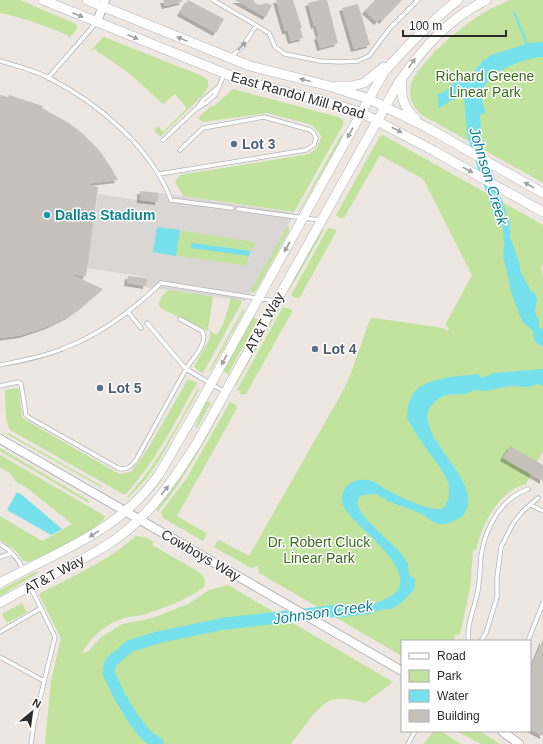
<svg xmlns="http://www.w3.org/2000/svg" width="543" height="744" font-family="Helvetica,sans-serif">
	<defs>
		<filter id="shadow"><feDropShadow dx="-3" dy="3" stdDeviation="0" flood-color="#0004"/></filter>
	</defs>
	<rect width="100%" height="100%" fill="#eee6e0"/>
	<path fill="#c1e39e" d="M0,0H20L76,24L77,29L67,40L69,36C47,26 24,18 0,13Z
		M510,0H543V183L422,115C413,108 408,97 411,85C412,79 416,74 420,69C443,40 475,14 510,0Z
		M104,37L202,76L208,80V87L202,96L160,137L154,130L158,126L163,132L187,108L175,94L163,104L130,74L97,51V50L94,49L89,53L102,38H103Z
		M233,89L338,117L343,120V125L294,212L183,196L175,182L180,175L309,154L317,148L321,137L320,134L314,127L309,124L267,113L203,122L198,118L211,106H214Z
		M341,135L342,136L341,140L302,207L298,212Z
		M383,135L543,225V263L541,267L543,277V451L526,484C498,491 482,525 476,550H473L470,589L460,634L455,635L454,641H402V656L259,573L258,566L251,568L214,547L217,541L219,540L249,556L344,389L351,373L370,319L374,318L443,328L448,331L449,328L445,325L472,275L423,179L380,155L344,218H340L336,215L380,136Z
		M287,224L289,227V231L256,291L251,293L250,283Z
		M325,228L289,291L291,283L320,233Z
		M328,228L335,229L336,232L300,297C297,299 293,297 291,295Z
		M180,230L257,242L250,253L247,266L176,256Z
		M168,290L213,296L208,330L217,335L224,322L231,298L240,300L242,302L203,373L197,370L194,367L210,338V332L160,308L159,303L160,304L159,302L161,299L160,298Z
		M283,307L291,309L292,312L246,394L243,395L239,393L240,391L237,390Z
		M244,308V312L214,365L211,370L208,372Z
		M279,309L235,387V385L276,310Z
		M253,317L258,320L228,374L223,371Z
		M188,379L197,383C175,422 156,461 126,494H123L10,430C4,419 6,403 5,390L17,388L19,389L22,418L119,474L131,472L149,447Z
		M198,388L199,390L160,459L146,479L128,498L127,497C157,465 177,426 198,388Z
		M206,401L211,403L197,428L195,427Z
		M226,402C205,440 186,478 158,511L156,510L183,474L225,403Z
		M230,402L236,405L237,408L177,516L206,533V536L203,541L163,518L161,512L187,478Z
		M8,433L102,486L101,487L10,436L7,434Z
		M0,448L88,500L89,503L0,451Z
		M0,455L105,516C100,531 45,555 29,562L23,561L16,551L0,540V516L42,541L72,524L27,488L16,482L10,473L0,468Z
		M136,536L145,537L154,542L152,545L199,572C204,576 205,580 205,586C191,598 164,608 146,614C139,616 130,616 122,619C104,624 90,639 81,654L89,651L100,638L122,624L144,620L155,617L188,604L209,590L228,585L393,682L365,703C357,700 340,697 331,700C316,707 301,731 291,744H45L51,681L61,638L39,595L40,593C74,576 108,561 136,536Z
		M37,571L38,573L0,596V590Z
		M22,603L27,612L7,623L2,614L18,605L19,606V604Z
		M434,731H441L461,744H423Z
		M456,731H480L500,744H481Z"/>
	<path fill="#dad6d3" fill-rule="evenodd" d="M160,193L295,213L245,301L146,287L147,277L87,268L98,194L158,203ZM157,227L257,242L250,253L247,266L153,252Z"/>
	<path fill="#76e1ed" d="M543,42V57C530,57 503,67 493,76C487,81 483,87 482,94C481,102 484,106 486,113L480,115L482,148L469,141L467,134L464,97H462L450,101L438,109V94L446,91L450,85L458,81L465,82L470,80L472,73L483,61L491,55L529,43Z
		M488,194L503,202C502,209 504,217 510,220V237L519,262L521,273L531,291L534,292L537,299L535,313L539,320V328L543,329V347L534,341L533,331L522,321L512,295L503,256L504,247L503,228Z
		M157,227L180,230L176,256L153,252Z
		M192,243L251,251L249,256L191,248Z
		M543,369V386L537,384L529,387L511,386L484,391L474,390C463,397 458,393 448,395C442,396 439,398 435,402C419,416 432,434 441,448C451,464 480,496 463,515C457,521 446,525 438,524C433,523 429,519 425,516C414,510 400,506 388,501C385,499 381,496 378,495C374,494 364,494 360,496C358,499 357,502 358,505C360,519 397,545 406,560C409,564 408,570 409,575L415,579V587L412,592L399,605L391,609L380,610L369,614L337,618L324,610L366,604C373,606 383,600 389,597C424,579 368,535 355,521C351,517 347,512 344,507C341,502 341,497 343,492C348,480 363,477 374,482C379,484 382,488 387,490C395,495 435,514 443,508C450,503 450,489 448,482C443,468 431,457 423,444C417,436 412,427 407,418C408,410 408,401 413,394C424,377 461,376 478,374L482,378L494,373Z
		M17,492L22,495L62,529L51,535L7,510Z"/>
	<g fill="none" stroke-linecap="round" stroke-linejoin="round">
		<path stroke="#76e1ed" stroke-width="2" d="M514,12L528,46"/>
		<path stroke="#76e1ed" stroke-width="12" d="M474,130L476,145L500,213
			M158,744L146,735L134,720L119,695L109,674V668L111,662L130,646L160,637L222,624L343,610"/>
	</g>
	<path fill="#c7c1bb" filter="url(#shadow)" d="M163,0H182V2L165,6Z
		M188,0L224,19L216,33L180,13Z
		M235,0H254V2L259,5L267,3L272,5L266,17Z
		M276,0H293L302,28H300L303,38L291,41L288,31H285Z
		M320,0H327L338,43L320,48L317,37L319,36L316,25L314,26L308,3Z
		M375,0H402L382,21L380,19L377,22L365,11Z
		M358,4L370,45L354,49L342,8Z
		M0,95L8,97L9,95L43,106L42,108L69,123L83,134L99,150L110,166L118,180L85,184L98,187L90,249L86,276L70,274L103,289L82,307L69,316L49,326L22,335L0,338Z
		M140,191L159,193L158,202L140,200Z
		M128,276L147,278L146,286L127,283Z
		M510,446L543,465V481L503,458Z
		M543,639V736L530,729V671Z"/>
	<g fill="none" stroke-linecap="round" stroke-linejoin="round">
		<g stroke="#b0b5bd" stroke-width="5">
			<path id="service" d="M213,0L269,33L275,47L285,54L320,61L340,62L358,61L369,56L390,28L418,0
				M231,57L243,46L256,26
				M0,61C17,66 34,70 49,78C98,103 151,147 171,200L232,208
				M48,78L96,23
				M198,107L203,100L217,88
				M163,140L196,109L206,103L215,95L224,75
				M159,174L306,150L314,145L316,138L313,132L310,130L264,117L203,128L180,150
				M238,209L320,220
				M128,312L141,328
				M147,323L186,369C192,359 209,343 202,331L180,319
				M0,365C21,361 42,357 62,349C100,335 132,311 161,283L275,301
				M0,386L18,382L21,384L26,415L28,417L118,468C126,471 131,466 136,460L186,369L225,392
				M531,505L543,511
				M0,544C10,550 18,558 23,569
				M0,557L12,553
				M31,588L55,637L34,723L31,744
				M0,632L41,608
				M469,641C465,628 476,604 478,590C480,579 480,568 481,556C485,529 500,499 528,489
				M481,641L486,633L497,597V578L501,547L514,522L523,511L538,498
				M528,641L543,603
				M0,657L44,681
				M408,744L415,731"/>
		</g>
		<g stroke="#b0b5bd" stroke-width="10">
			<path id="tertiary" d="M97,22L105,0
				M0,439L402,671
				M502,731L519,744"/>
		</g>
		<g stroke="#b0b5bd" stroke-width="10">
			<path id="secondary" d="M43,0L241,80L299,95L322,100L362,113L434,151L543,212
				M87,0L250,66L329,86L369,99L428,128L543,193
				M402,78C400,95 403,108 416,119
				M337,86H352L364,83L384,67
				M0,583C56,552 118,532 157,477C168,461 177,442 188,425L384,72C407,46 430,22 458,0
				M0,603C33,583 69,568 102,548C144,524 172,483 197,443L399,82C424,47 447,20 486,0"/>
		</g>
		<use href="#service" stroke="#fff" stroke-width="3.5"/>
		<use href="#tertiary" stroke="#fff" stroke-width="8"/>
		<use href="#secondary" stroke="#fff" stroke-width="9"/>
	</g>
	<defs><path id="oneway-solid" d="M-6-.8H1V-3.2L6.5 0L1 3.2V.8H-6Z"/></defs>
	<g fill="#a0a0a0">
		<use href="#oneway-solid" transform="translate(78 15) rotate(22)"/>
		<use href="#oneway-solid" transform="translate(133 37) rotate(22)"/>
		<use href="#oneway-solid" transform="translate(182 39) rotate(-158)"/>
		<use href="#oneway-solid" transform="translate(242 46) rotate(-47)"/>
		<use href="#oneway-solid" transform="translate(412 63) rotate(-55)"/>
		<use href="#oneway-solid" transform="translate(305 80) rotate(-166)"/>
		<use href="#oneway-solid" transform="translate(397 130) rotate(28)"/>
		<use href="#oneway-solid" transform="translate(350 133) rotate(119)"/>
		<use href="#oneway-solid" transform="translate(468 170) rotate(29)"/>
		<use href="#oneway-solid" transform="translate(529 185) rotate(-150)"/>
		<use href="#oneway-solid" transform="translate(287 247) rotate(119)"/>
		<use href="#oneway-solid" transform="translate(224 360) rotate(119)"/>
		<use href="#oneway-solid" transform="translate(165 490) rotate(-52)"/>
		<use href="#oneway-solid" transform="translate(94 534) rotate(147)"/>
	</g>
	<g fill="#5c6f8a" stroke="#fff" stroke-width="1.5">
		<circle cx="234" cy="144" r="4"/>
		<circle cx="315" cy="349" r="4"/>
		<circle cx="100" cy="388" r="4"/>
	</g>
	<circle fill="#0f9aa8" stroke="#fff" stroke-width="1.5" cx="47" cy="215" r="4"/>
	<g text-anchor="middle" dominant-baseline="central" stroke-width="3" stroke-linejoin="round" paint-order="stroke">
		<g font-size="14" fill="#396b1c" stroke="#fff">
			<text x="485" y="76">Richard Greene<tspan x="485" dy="16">Linear Park</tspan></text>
			<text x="319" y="542">Dr. Robert Cluck<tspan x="319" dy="16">Linear Park</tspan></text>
		</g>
		<g font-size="14" fill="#2d2d2d" stroke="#fff">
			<text transform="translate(298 95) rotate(16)">East Randol Mill Road</text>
			<text transform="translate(264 322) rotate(-61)">AT&amp;T Way</text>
			<text transform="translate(201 555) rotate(30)">Cowboys Way</text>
			<text transform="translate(54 574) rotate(-28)">AT&amp;T Way</text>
		</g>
		<g font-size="14" font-weight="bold" fill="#4e5e75" stroke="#fff" text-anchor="start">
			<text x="242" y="144">Lot 3</text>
			<text x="323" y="349">Lot 4</text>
			<text x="108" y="388">Lot 5</text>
		</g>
		<g font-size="14" font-weight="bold" fill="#0d838f" stroke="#fff" text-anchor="start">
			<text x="55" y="215">Dallas Stadium</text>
		</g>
		<g font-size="15" font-style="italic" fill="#107e97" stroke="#fff">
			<text transform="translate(489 176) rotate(73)">Johnson Creek</text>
			<text transform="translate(323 612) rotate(-8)">Johnson Creek</text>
		</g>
	</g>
	<rect x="401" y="640" width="130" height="92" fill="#ffffff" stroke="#ababab"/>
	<rect x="409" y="653" width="20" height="6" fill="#ffffff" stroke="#ababab"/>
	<text x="437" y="660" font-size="12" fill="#2d2d2d">Road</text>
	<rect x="409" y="670" width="20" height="12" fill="#c1e39e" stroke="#ababab"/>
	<text x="437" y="680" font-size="12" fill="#2d2d2d">Park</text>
	<rect x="409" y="690" width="20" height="12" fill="#76e1ed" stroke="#ababab"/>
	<text x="437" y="700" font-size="12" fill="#2d2d2d">Water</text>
	<rect x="409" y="710" width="20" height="12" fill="#c7c1bb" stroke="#ababab"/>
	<text x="437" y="720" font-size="12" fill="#2d2d2d">Building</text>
	<g transform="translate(32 712) rotate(29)" stroke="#ffffff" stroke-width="3" paint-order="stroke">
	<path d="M0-3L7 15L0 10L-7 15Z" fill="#2d2d2d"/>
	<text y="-6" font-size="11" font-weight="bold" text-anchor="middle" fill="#2d2d2d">N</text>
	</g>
	<path d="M403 30v6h103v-6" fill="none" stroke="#2d2d2d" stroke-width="2"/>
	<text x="409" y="30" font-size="12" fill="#2d2d2d" stroke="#ffffff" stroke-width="3" paint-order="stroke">100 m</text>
</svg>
